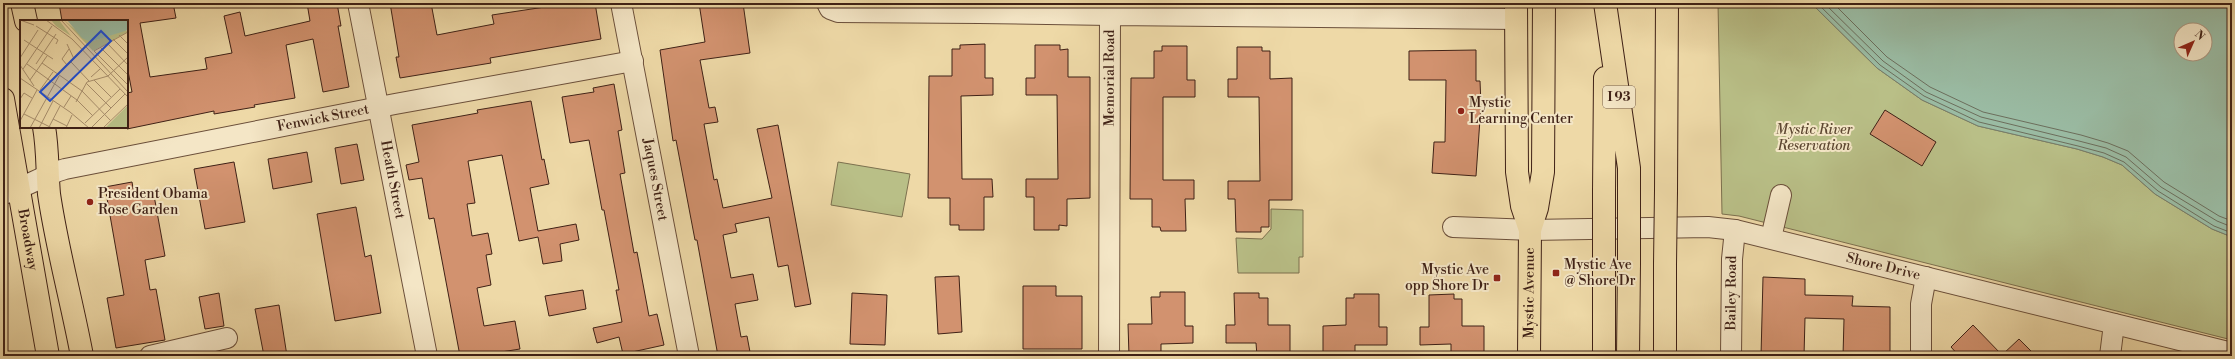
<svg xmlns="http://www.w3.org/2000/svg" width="2235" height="359" font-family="'Libre Bodoni',serif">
	<rect width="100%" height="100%" fill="#eed9a7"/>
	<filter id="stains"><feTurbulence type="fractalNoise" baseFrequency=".005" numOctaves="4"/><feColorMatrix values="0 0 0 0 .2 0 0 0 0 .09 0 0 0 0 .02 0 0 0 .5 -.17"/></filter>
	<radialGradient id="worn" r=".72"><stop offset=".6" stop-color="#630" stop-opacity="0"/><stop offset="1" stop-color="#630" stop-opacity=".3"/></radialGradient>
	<path fill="#b9bf87" stroke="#7c704e" d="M1718,3H1811L1877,68L1922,100L1978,126L2077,149L2103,157L2122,165L2155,194L2212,229L2232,237V340L1739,216L1722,214Z
		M838,162L910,174L902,217L831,205Z
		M1271,209L1303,210V257H1299V273H1238L1236,238L1262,239L1271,229Z"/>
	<path fill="#9abba3" stroke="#767d6b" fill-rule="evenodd" d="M1811,3H2232V237L2212,229L2155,194L2122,165L2103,157L2077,149L1978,126L1922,100L1877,68ZM2181,30H2205V54H2181Z"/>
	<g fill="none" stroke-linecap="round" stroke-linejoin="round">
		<path stroke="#6c6e5c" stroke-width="1" d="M1817,3L1880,65L1924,96L1979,122L2078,146L2104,153L2124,162L2158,191L2214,226L2232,233
			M1824,3L1883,61L1926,92L1981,117L2079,141L2106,148L2126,157L2161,187L2217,221L2232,227
			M1833,3L1887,57L1930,87L1983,112L2081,135L2108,143L2128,151L2164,182L2219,216L2232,221"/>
	</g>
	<path fill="#d2926f" stroke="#3f2116" d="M59,3H173L176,18L140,23L150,77L207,69L205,58L232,53L224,16L240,12L245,36L310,21L307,3H337L341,26H338L349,87L323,92L313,39L286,45L295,98L254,105L255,107L214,114V111L127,129V93L132,92L127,66V21H62Z
		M390,3H431L437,35L494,24L492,15L558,5V3H595L601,39L490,58L491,63L400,78L396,57H399Z
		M699,3H743L750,53L700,60L709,108L715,107L718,122L704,124L714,180L717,179L723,208L772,198L757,129L778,125L811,304L795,307L788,265L778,267L769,217L735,224L737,232L723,235L731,278L753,274L758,300L735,304L741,337L747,336L750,352L727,356H718L697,240H695L676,140L673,141L660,50L705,42Z
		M985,44V78H993V95L961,96L962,179H992L993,197H984V230H959V225H950V198H928L929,76H952V49H960V45Z
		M1035,45H1060V50L1068,49V77H1090V198L1067,199V226L1059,225V230H1034V197H1026V179H1058L1057,95H1026V78H1035Z
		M1162,46H1187V80H1195V97H1163V180H1194V199H1185L1186,231H1161L1160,227H1152V199H1130L1131,78H1154V51H1162Z
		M1237,47H1262V51H1270V79L1292,78V200H1269V227H1261V232H1236L1235,199H1228V181H1260L1259,97H1228V79H1237Z
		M1476,50V81H1480L1481,105L1476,176L1432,173L1434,142H1445L1446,80H1409V51Z
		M614,84L622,130L618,131L625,173L620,174L634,253L637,252L649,316L657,314L664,345L623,354L619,337L597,343L593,328L622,322L616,290H619L604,210H602L589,140L570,143L562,97L594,92L593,88Z
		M531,101L542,160L544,159L549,184L530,188L538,231L576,224L579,240L560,244L562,261L543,264L538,237L519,241L502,155L468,161L475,203L467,204L472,236L488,233L492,254L486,255L491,285L477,288L484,326L515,321L520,349L476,356H460L434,218L429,219L422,178L409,180L406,165L419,162L412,125L478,113L477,110Z
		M1885,110L1936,142L1922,166L1870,134Z
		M357,144L364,180L341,184L335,148Z
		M307,152L312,182L273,189L268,159Z
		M234,162L245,222L205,229L194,169Z
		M132,182L134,194L153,190L165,256L145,260L150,290L156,289L165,340L116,348L107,298L124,295L105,187Z
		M356,207L365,257L371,255L381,313L335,321L317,214Z
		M959,276L962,332L938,334L935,277Z
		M1763,277L1805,279V295L1853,296L1852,306L1890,307V356H1843L1844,319L1805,318L1804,356H1761Z
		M1023,286H1056V296H1082V349H1023Z
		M583,290L586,309L549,316L545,296Z
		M1160,292H1185V326H1193V343L1161,344V356H1129L1128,324H1152L1151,297H1160Z
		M219,293L224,326L205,329L199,297Z
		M852,293L887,295L885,345L850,344Z
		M1234,293H1259V298H1268V325H1290V356H1257L1256,343H1226V325H1235Z
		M1354,294H1379V327H1387V345H1355V356H1323V326L1346,325V298H1354Z
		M1454,294V299H1462V326H1484V356H1451V344L1420,345V327H1429V295Z
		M279,305L287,356H264L255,309Z
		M1973,325L2002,355L2019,339L2036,356H1959L1951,347Z"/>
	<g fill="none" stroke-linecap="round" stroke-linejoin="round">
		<g stroke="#6b4f3a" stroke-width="22">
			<g id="minor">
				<path id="s1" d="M358,3L427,356"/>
				<path id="s2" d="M621,3L689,356"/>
				<path d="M827,3L830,9L838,12L979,13"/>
				<path d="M979,3V13L1110,15"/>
				<path id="s3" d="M3,194C25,188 43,175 65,169L395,104L633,61"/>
				<path id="s4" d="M1453,227L1530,230L1708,227L1735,230L2232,353"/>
				<path d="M1771,238L1781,195"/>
				<path d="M150,356L227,338"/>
				<path id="s5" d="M1109,356L1110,15L1516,19"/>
				<path id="s6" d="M1731,356L1732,259L1735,230"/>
				<path d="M1921,356V304L1926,277"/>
				<path d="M2110,356L2114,324"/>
			</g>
		</g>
		<g stroke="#3f2116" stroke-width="24">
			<g id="major">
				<path d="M22,3L26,21"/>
				<path d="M1516,3L1517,172L1522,206L1530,230"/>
				<path id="s7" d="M3,99L48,356"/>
				<path d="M44,127C48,149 47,172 49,194C57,249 72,302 82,356"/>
				<path id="s8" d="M1529,356L1530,230L1537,208L1543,172L1544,3"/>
			</g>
		</g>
		<g stroke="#3f2116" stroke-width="24">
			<path id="highway" d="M1605,3L1629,168V191
				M1604,191L1605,78
				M1666,191L1667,3
				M1604,356V264
				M1628,356L1629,264
				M1665,356V264"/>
		</g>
		<use href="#minor" stroke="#f4e6c6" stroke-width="20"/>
		<use href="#major" stroke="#eed9a7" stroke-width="22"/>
		<use href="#highway" stroke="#eed9a7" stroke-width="22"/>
		<g stroke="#3f2116" stroke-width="24" stroke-linecap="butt">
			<path id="highway-bridge" d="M1604,264V191
				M1629,264V191
				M1665,264L1666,191"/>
		</g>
		<use href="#highway-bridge" stroke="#eed9a7" stroke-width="22"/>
	</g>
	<g fill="#8f2418" stroke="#f4e6c6" stroke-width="1.5">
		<circle cx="1461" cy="111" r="4"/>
		<circle cx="90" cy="202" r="4"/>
		<rect x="1552" y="269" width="8" height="8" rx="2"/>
		<rect x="1493" y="274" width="8" height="8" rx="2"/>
	</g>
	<g text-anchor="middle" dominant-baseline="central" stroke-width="4" stroke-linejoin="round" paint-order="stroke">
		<rect fill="#f4e6c6" stroke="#755c4b" stroke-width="1" x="1603" y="86" width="32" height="22" rx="3"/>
		<g font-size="13" font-weight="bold" fill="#3f2116">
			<text x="1619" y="97">I 93</text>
		</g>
		<g font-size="14" fill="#3f2116" stroke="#f4e6c6">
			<text stroke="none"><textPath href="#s5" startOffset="278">Memorial Road</textPath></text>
			<text stroke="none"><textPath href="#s3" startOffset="330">Fenwick Street</textPath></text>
			<text stroke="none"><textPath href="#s1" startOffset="180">Heath Street</textPath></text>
			<text stroke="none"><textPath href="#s2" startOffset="180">Jaques Street</textPath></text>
			<text stroke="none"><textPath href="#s7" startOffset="143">Broadway</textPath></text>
			<text stroke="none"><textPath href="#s4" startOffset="435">Shore Drive</textPath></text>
			<text stroke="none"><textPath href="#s8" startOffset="63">Mystic Avenue</textPath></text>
			<text stroke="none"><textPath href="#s6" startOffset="63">Bailey Road</textPath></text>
		</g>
		<g font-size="14" fill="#3f2116" stroke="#f4e6c6" text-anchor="start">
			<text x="1469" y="103">Mystic<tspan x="1469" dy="16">Learning Center</tspan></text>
			<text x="98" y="194">President Obama<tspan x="98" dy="16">Rose Garden</tspan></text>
			<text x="1564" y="265">Mystic Ave<tspan x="1564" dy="16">@ Shore Dr</tspan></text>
			<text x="1489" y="270" text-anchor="end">Mystic Ave<tspan x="1489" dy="16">opp Shore Dr</tspan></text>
		</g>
		<g font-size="14" font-style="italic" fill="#5e4832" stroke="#f4e6c6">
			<text x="1814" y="130">Mystic River<tspan x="1814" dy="16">Reservation</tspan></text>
		</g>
	</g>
	<g transform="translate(20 20)">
		<rect width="108" height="108" fill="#eed9a7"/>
		<path d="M31,0H39L51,16L36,6ZM44,0L70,22L105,10L108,12L73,31ZM108,85V108H85Z" fill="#b9bf87"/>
		<path d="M47,0H108V10L70,22L62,18Z" fill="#9abba3"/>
		<path fill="none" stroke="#a88f6d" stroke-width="1" d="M0,0L14,5M26,0L52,19L108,77M41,0L108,72M16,6L38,20L36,24M99,15L108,24M93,19L108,34M4,20L33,39M87,23L108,45M47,24L54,39M80,27L108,55M49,29L42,39L47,45L51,42M62,31L51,42L69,61M74,31L108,65M74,31L108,12M0,38L18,10M22,43L62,71L91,101M7,44L57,80L73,96M16,44L36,14M0,45L14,66M3,49L32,6M71,57L80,49M0,58L50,92L69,108M10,60L27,36M74,60L91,77M66,63L91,88M20,70L33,52M0,79L4,73L12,78M56,82L67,62L88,56L108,37M44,87L51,76M4,94L32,108M33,99L47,106M0,101L17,70M65,103L100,69M29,107L40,86M10,108L39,56M19,108L33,81M46,108L52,95M71,108L105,74M83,108L108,84"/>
		<path fill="#1d4ed8" fill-opacity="0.15" stroke="#1d4ed8" stroke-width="2" d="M81,11L91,21L30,81L20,72Z"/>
		<rect width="108" height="108" fill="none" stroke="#3f2116" stroke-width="2"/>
	</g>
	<rect width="2235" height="359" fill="none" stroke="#eed9a7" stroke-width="16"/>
	<rect x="4" y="4" width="2227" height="351" fill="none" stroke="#3f2116" stroke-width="2"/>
	<rect x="8" y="8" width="2219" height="343" fill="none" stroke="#3f2116"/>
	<g transform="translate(2193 42) rotate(45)"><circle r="19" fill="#f4e6c6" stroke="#ac9780"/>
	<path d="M0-3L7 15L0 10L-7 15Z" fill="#8f2418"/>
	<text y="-6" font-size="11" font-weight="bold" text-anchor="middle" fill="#3f2116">N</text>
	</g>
	<rect width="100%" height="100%" filter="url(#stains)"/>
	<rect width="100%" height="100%" fill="url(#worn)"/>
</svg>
